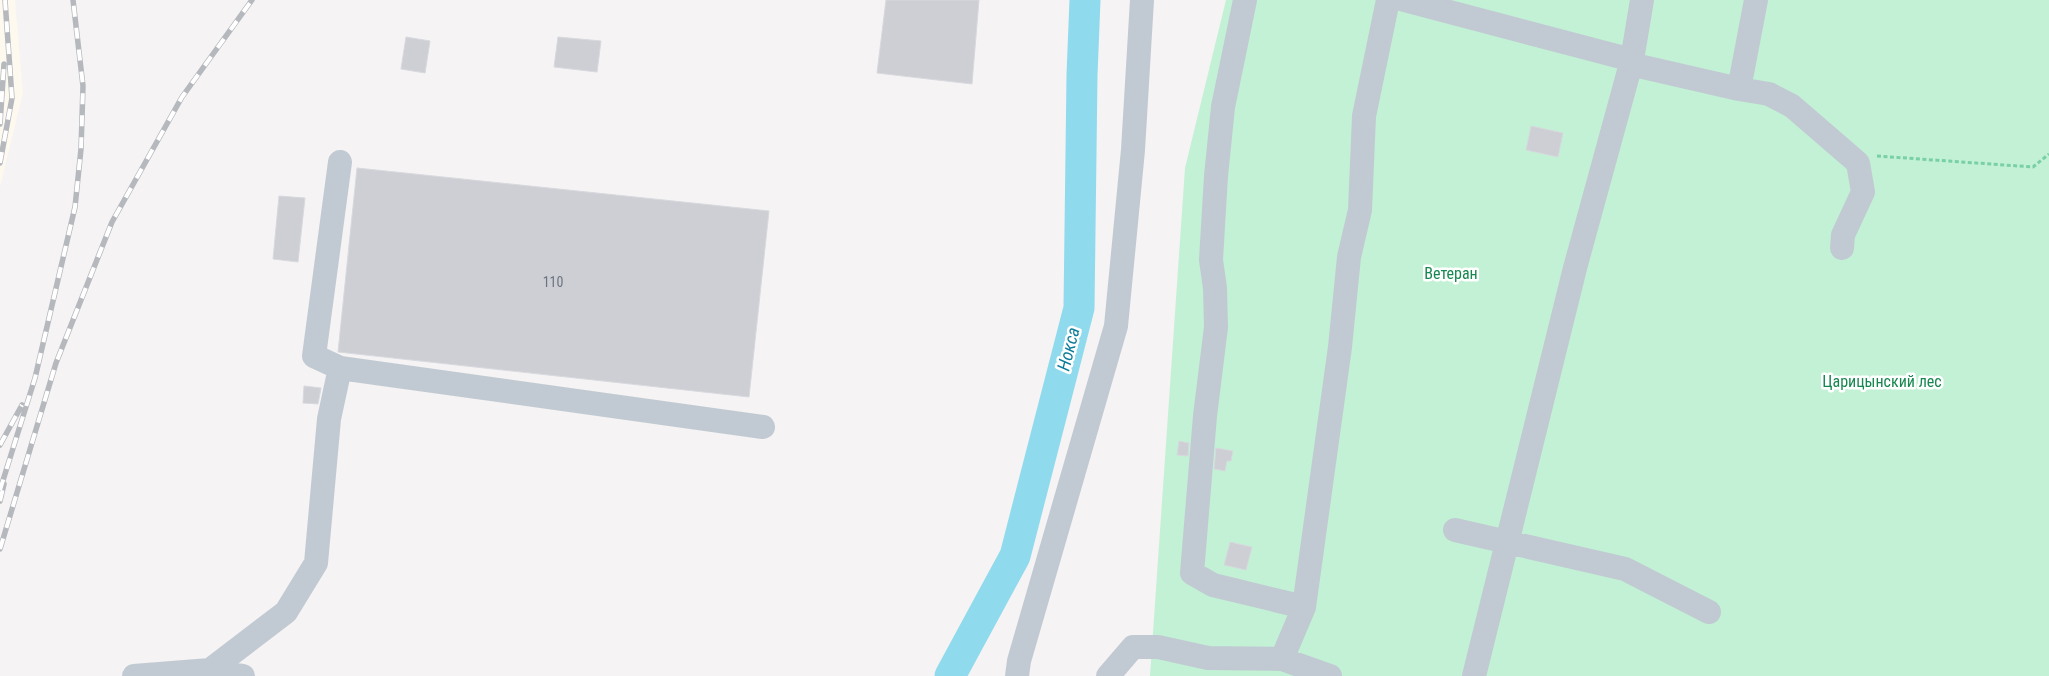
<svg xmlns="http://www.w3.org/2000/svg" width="2049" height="676" font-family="'Roboto Condensed',sans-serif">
	<rect width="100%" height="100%" fill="#f5f3f3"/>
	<path fill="#fdf9ef" d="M0,0H15L23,93L0,187Z"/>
	<path fill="#c3f1d5" d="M1226,0H2049V676H1150L1185,168Z"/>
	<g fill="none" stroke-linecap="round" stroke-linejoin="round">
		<path stroke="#90daee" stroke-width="31" d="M950,676L1015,556L1079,308L1082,75L1085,0"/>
	</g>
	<path fill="#cdcfd5" stroke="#d7d9de" d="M886,0H979L972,84L877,73Z
		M406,37L430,41L425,73L401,69Z
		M558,37L601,41L597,72L554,67Z
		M1531,126L1563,133L1558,157L1526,150Z
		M357,168L769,211L749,397L338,352Z
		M279,196L305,198L298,262L273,259Z
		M304,386L321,388L318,404L303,403Z
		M1179,441L1189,443L1188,456L1177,455Z
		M1216,448L1233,451L1231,461H1227L1225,471L1214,469Z
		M1230,542L1252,547L1246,570L1224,565Z"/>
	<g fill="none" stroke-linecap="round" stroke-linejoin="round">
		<path stroke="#7ad0a6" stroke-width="3" stroke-dasharray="4 2.5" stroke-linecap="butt" d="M1877,156L2033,167L2049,154"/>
		<path stroke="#c1cad2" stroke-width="24" d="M1245,0L1223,107L1216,176L1211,260L1215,288L1216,327L1205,416L1192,573L1213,585L1304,607
			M1404,0L1632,60
			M1756,0L1739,89L1769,94L1792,106L1858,163L1863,192L1843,235L1842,248
			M1630,64L1739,89
			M340,368L314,356L340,162
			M1455,530L1625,569L1709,612
			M1282,659L1304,607L1340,347L1349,257L1360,210L1364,116L1388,0
			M210,670L243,676
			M134,676L210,670L286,612L316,563L329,419L340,368L763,427
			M1017,676L1019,661L1116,326L1133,150L1142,0
			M1108,676L1133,647H1158L1208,658L1282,659L1330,676
			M1474,676L1575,268L1632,60L1642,0"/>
		<g stroke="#b5b8bd" stroke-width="5.5">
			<path id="rail" d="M0,124L4,64
				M0,163L12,98L5,0
				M0,445L22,405
				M0,490L35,378L75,207L81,149L83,86L73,0
				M0,501L4,484
				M0,549L56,363L112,222L182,97L252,0"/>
		</g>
		<use href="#rail" stroke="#fff" stroke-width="4" stroke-dasharray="11" stroke-linecap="butt"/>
	</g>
	<g text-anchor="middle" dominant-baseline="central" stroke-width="5" stroke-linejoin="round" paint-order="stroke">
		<g font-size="14" fill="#6b747e">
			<text x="553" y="282">110</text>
		</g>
		<g font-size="16" fill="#17864f" stroke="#fff">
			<text x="1451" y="273">Ветеран</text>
			<text x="1882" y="381">Царицынский лес</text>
		</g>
		<g font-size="18" font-style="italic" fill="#0c7c9b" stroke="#fff">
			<text transform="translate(1068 349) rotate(-76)">Нокса</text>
		</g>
	</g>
</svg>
